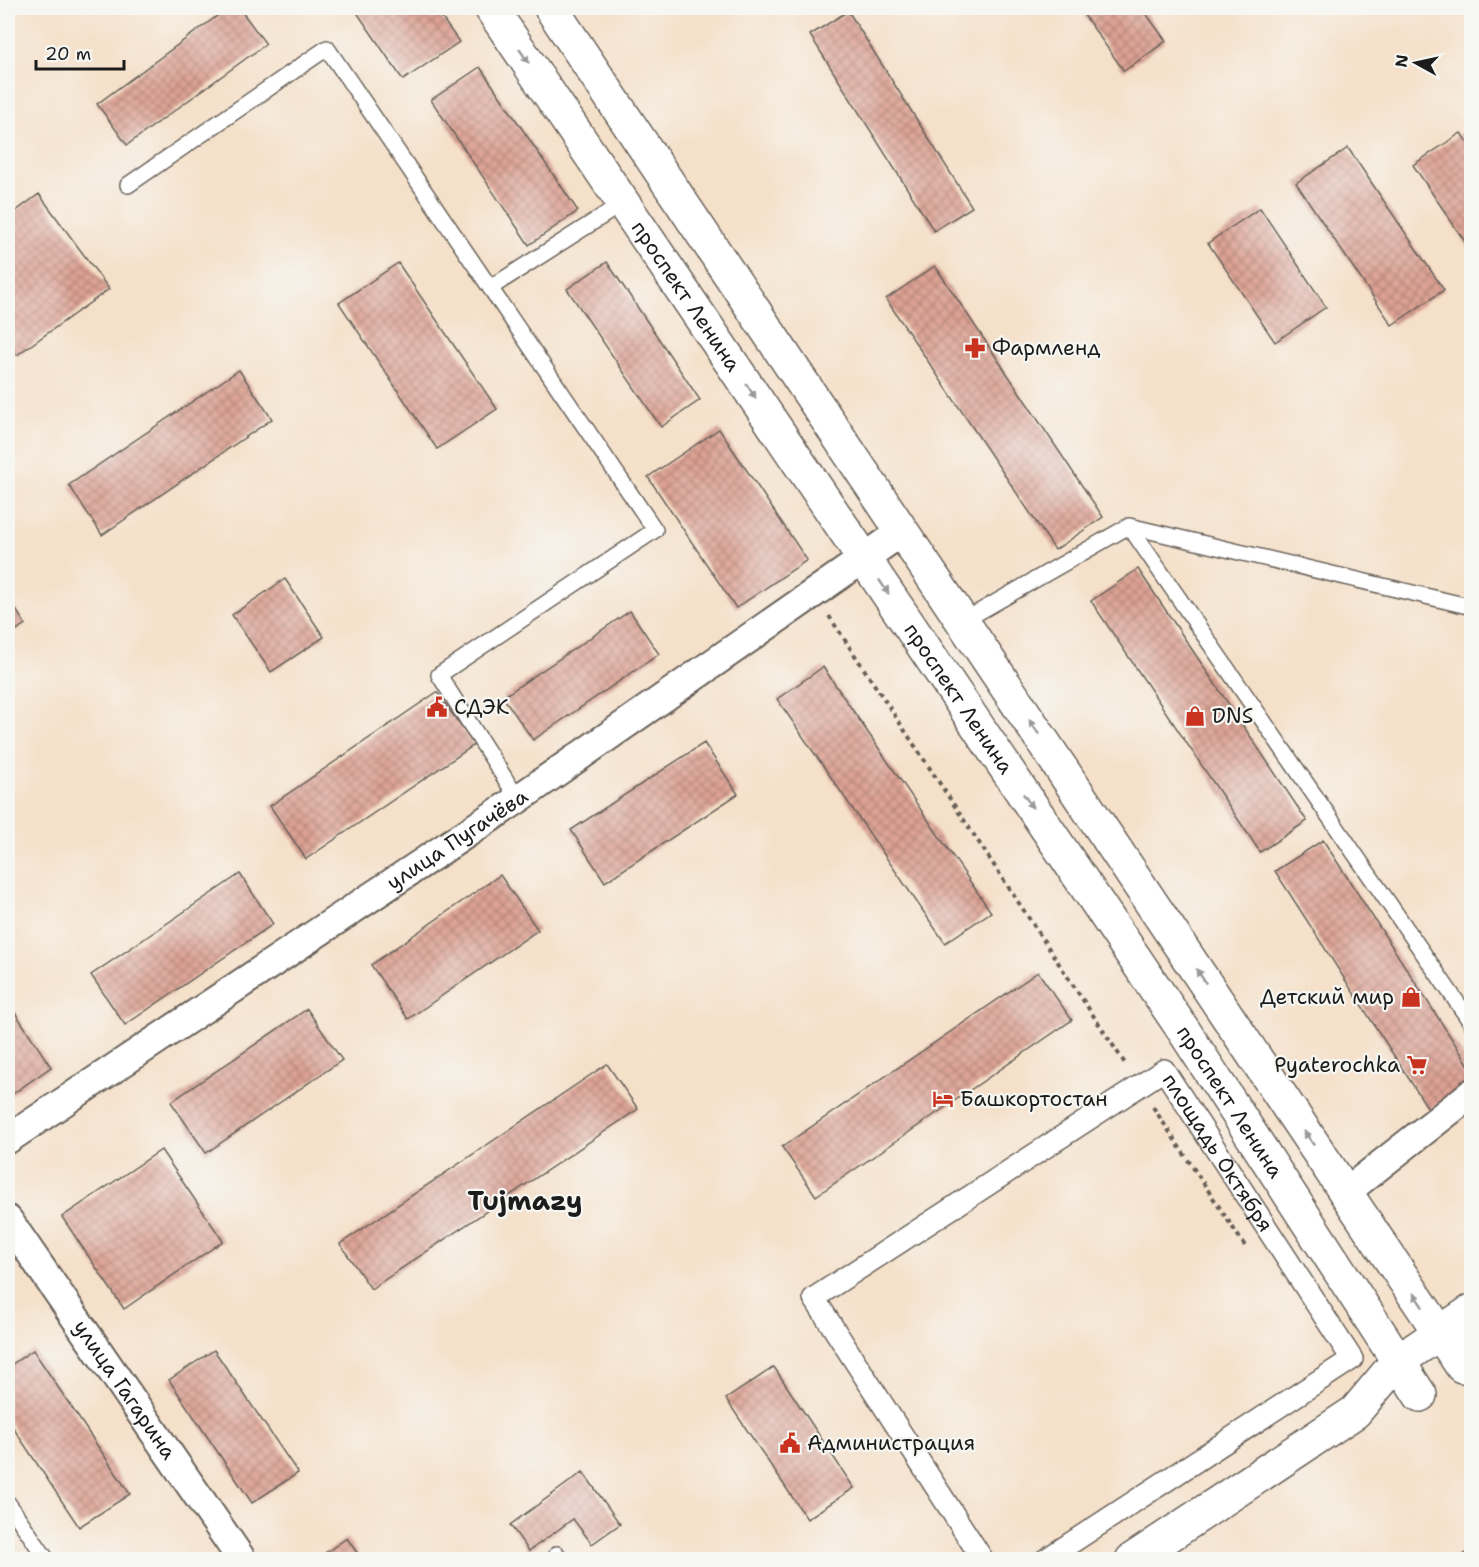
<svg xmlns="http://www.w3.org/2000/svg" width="1479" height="1567" font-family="'Shantell Sans',sans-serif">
	<defs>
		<pattern id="building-cross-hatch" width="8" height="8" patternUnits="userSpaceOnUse" patternTransform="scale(1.5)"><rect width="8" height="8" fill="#dda294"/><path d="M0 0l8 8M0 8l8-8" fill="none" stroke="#b28378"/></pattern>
	</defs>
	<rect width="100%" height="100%" fill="#f6f6f2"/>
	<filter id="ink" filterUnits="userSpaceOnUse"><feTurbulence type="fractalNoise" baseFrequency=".0167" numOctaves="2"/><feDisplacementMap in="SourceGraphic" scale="12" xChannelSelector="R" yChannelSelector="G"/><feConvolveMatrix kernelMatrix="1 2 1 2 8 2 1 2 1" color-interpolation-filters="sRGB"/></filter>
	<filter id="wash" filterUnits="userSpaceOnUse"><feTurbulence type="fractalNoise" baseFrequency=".008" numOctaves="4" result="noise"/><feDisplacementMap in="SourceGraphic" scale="24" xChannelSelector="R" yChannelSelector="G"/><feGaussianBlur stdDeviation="1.35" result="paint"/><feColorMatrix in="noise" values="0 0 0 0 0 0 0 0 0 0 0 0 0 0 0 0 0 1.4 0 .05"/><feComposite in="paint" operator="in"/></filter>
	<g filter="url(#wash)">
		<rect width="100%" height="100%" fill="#f5e0c9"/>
		<g id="blocks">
			<path fill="url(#building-cross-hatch)" d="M228,8H239L266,44L127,145L97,104Z
				M354,8H435L459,42L403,80Z
				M1079,8H1142L1166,41L1124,71Z
				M848,11L972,207L934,231L810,35Z
				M480,67L578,211L529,245L431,100Z
				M1461,133L1472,149V252L1413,165Z
				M1348,148L1444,290L1392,325L1296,183Z
				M39,194L109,289L17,355L8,343V217Z
				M1260,208L1326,307L1275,342L1208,243Z
				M607,262L700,400L661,427L567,289Z
				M398,263L497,409L437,449L339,303Z
				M935,266L1103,517L1055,550L886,299Z
				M239,370L272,419L102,535L69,485Z
				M719,429L807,560L736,608L648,477Z
				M1138,569L1307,821L1260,852L1091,601Z
				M285,579L324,637L271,672L232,615Z
				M8,597L25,624L8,636Z
				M630,611L659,654L533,740L503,697Z
				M823,667L991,912L945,943L777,699Z
				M437,692L474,745L306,859L270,806Z
				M704,743L738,794L605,882L571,830Z
				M1323,840L1472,1070V1083L1429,1110L1275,871Z
				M240,874L273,924L125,1025L91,975Z
				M500,875L538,930L408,1019L371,965Z
				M1038,972L1072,1020L816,1196L782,1147Z
				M8,1002L51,1067L8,1097Z
				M307,1009L342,1060L206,1153L171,1102Z
				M607,1064L638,1109L371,1289L340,1244Z
				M161,1150L223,1241L124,1309L62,1217Z
				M33,1350L130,1494L79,1527L8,1420V1367Z
				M214,1350L298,1473L252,1503L169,1380Z
				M774,1367L854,1488L807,1519L726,1399Z
				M583,1472L620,1524L592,1544L573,1519L529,1551L510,1525Z
				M347,1538L362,1560H315Z
				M8,1541L20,1560H8Z
				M1472,1549V1560H1456Z"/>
		</g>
	</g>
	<g filter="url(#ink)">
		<use href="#blocks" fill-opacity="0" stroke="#686159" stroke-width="1.5"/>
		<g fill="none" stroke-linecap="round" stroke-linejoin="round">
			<g stroke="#686159" stroke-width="18">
				<path id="service" d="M128,185L327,48L655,530L439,675L518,799
					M490,288L623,203
					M1129,526L1472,1024
					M963,621L1129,526L1472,607
					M8,1503L47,1560
					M557,1554L560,1560"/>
			</g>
			<g stroke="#686159" stroke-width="24">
				<g id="pedestrian">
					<path id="s1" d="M983,1560L814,1298L1164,1070L1352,1359L1045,1560"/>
				</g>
			</g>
			<g stroke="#686159" stroke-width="32">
				<g id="minor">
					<path id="s2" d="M8,1139L518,799L903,531"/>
					<path d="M1346,1192L1472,1093"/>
					<path id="s3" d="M8,1220L242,1560"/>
				</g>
			</g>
			<g stroke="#686159" stroke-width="36">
				<g id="tertiary">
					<path id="s4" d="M491,8L1184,1031L1420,1395"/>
					<path d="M551,8L1462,1366"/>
					<path d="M1132,1560L1355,1412L1397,1362L1472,1311"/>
				</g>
			</g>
			<path stroke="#686159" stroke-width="4" stroke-dasharray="4.5 4.5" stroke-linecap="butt" d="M829,616L1126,1065
				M1153,1107L1245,1246"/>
			<use href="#service" stroke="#fff" stroke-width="15"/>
			<use href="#pedestrian" stroke="#fff" stroke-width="21"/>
			<use href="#minor" stroke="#fff" stroke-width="28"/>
			<use href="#tertiary" stroke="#fff" stroke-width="33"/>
		</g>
		<defs><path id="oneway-solid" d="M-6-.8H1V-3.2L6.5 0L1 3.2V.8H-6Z" transform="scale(1.5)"/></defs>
		<g fill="#999">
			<use href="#oneway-solid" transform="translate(524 56) rotate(56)"/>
			<use href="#oneway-solid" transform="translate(751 391) rotate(56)"/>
			<use href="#oneway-solid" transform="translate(884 587) rotate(56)"/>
			<use href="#oneway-solid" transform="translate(1034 727) rotate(-124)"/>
			<use href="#oneway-solid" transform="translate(1028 801) rotate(56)"/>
			<use href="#oneway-solid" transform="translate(1201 976) rotate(-124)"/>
			<use href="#oneway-solid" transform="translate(1309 1138) rotate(-124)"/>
			<use href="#oneway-solid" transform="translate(1418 1300) rotate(-124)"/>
		</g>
	</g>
	<defs>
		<g id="pharmacy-bare" transform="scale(1.62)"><path d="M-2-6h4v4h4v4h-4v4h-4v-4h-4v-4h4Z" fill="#c8321e" stroke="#f6f6f2" stroke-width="2.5" paint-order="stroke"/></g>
		<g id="civic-bare" transform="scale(1.62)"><path d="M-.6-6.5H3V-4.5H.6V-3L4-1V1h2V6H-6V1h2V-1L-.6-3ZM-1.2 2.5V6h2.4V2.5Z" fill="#c8321e" stroke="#f6f6f2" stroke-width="2.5" paint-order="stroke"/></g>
		<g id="shop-bare" transform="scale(1.62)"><path d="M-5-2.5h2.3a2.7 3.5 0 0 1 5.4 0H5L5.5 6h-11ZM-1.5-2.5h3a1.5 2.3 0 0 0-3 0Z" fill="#c8321e" stroke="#f6f6f2" stroke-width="2.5" paint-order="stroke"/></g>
		<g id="supermarket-bare" transform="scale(1.62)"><path d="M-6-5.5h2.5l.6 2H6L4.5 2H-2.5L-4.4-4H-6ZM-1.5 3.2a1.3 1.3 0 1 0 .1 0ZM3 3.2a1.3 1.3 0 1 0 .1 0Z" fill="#c8321e" stroke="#f6f6f2" stroke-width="2.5" paint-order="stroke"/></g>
		<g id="hotel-bare" transform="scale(1.62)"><path d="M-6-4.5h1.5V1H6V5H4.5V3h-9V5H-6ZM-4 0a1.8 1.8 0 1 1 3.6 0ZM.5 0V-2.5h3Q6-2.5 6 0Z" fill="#c8321e" stroke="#f6f6f2" stroke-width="2.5" paint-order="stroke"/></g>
	</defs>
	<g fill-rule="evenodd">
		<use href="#pharmacy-bare" x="975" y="348"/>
		<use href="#civic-bare" x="437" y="707"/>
		<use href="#shop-bare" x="1195" y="716"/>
		<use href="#shop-bare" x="1411" y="997"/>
		<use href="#supermarket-bare" x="1417" y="1065"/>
		<use href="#hotel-bare" x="943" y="1099"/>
		<use href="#civic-bare" x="790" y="1443"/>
	</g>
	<g text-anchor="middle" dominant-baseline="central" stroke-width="4.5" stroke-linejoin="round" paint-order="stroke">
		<g font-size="21" fill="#1c1c1c" stroke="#f6f6f2">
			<text stroke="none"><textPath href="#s4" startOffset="348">проспект Ленина</textPath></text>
			<text stroke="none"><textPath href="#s4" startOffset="834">проспект Ленина</textPath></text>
			<text stroke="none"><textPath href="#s2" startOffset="540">улица Пугачёва</textPath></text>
			<text stroke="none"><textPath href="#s4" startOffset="1320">проспект Ленина</textPath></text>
			<text stroke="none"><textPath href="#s1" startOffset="828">площадь Октября</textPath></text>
			<text stroke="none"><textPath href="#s3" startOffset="206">улица Гагарина</textPath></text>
		</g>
		<g font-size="21" fill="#1c1c1c" stroke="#f6f6f2" text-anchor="start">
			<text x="992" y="348">Фармленд</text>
			<text x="454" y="707">СДЭК</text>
			<text x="1212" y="716">DNS</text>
			<text x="1394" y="997" text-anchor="end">Детский мир</text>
			<text x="1400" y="1065" text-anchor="end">Pyaterochka</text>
			<text x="960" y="1099">Башкортостан</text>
			<text x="807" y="1443">Администрация</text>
		</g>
		<g font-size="27" font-weight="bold" fill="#1c1c1c" stroke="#f6f6f2">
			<text x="525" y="1200">Tujmazy</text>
		</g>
	</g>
	<rect width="1479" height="1567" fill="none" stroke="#f6f6f2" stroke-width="30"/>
	<g transform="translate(1416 63) rotate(278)" stroke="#f6f6f2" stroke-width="4.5" paint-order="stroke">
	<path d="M0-4.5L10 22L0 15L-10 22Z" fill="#1c1c1c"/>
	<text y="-9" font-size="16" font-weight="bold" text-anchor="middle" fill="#1c1c1c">N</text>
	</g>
	<path d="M36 60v9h88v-9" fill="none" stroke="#1c1c1c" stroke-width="3"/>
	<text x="45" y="60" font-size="18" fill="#1c1c1c" stroke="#f6f6f2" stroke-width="4.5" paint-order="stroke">20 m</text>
</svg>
